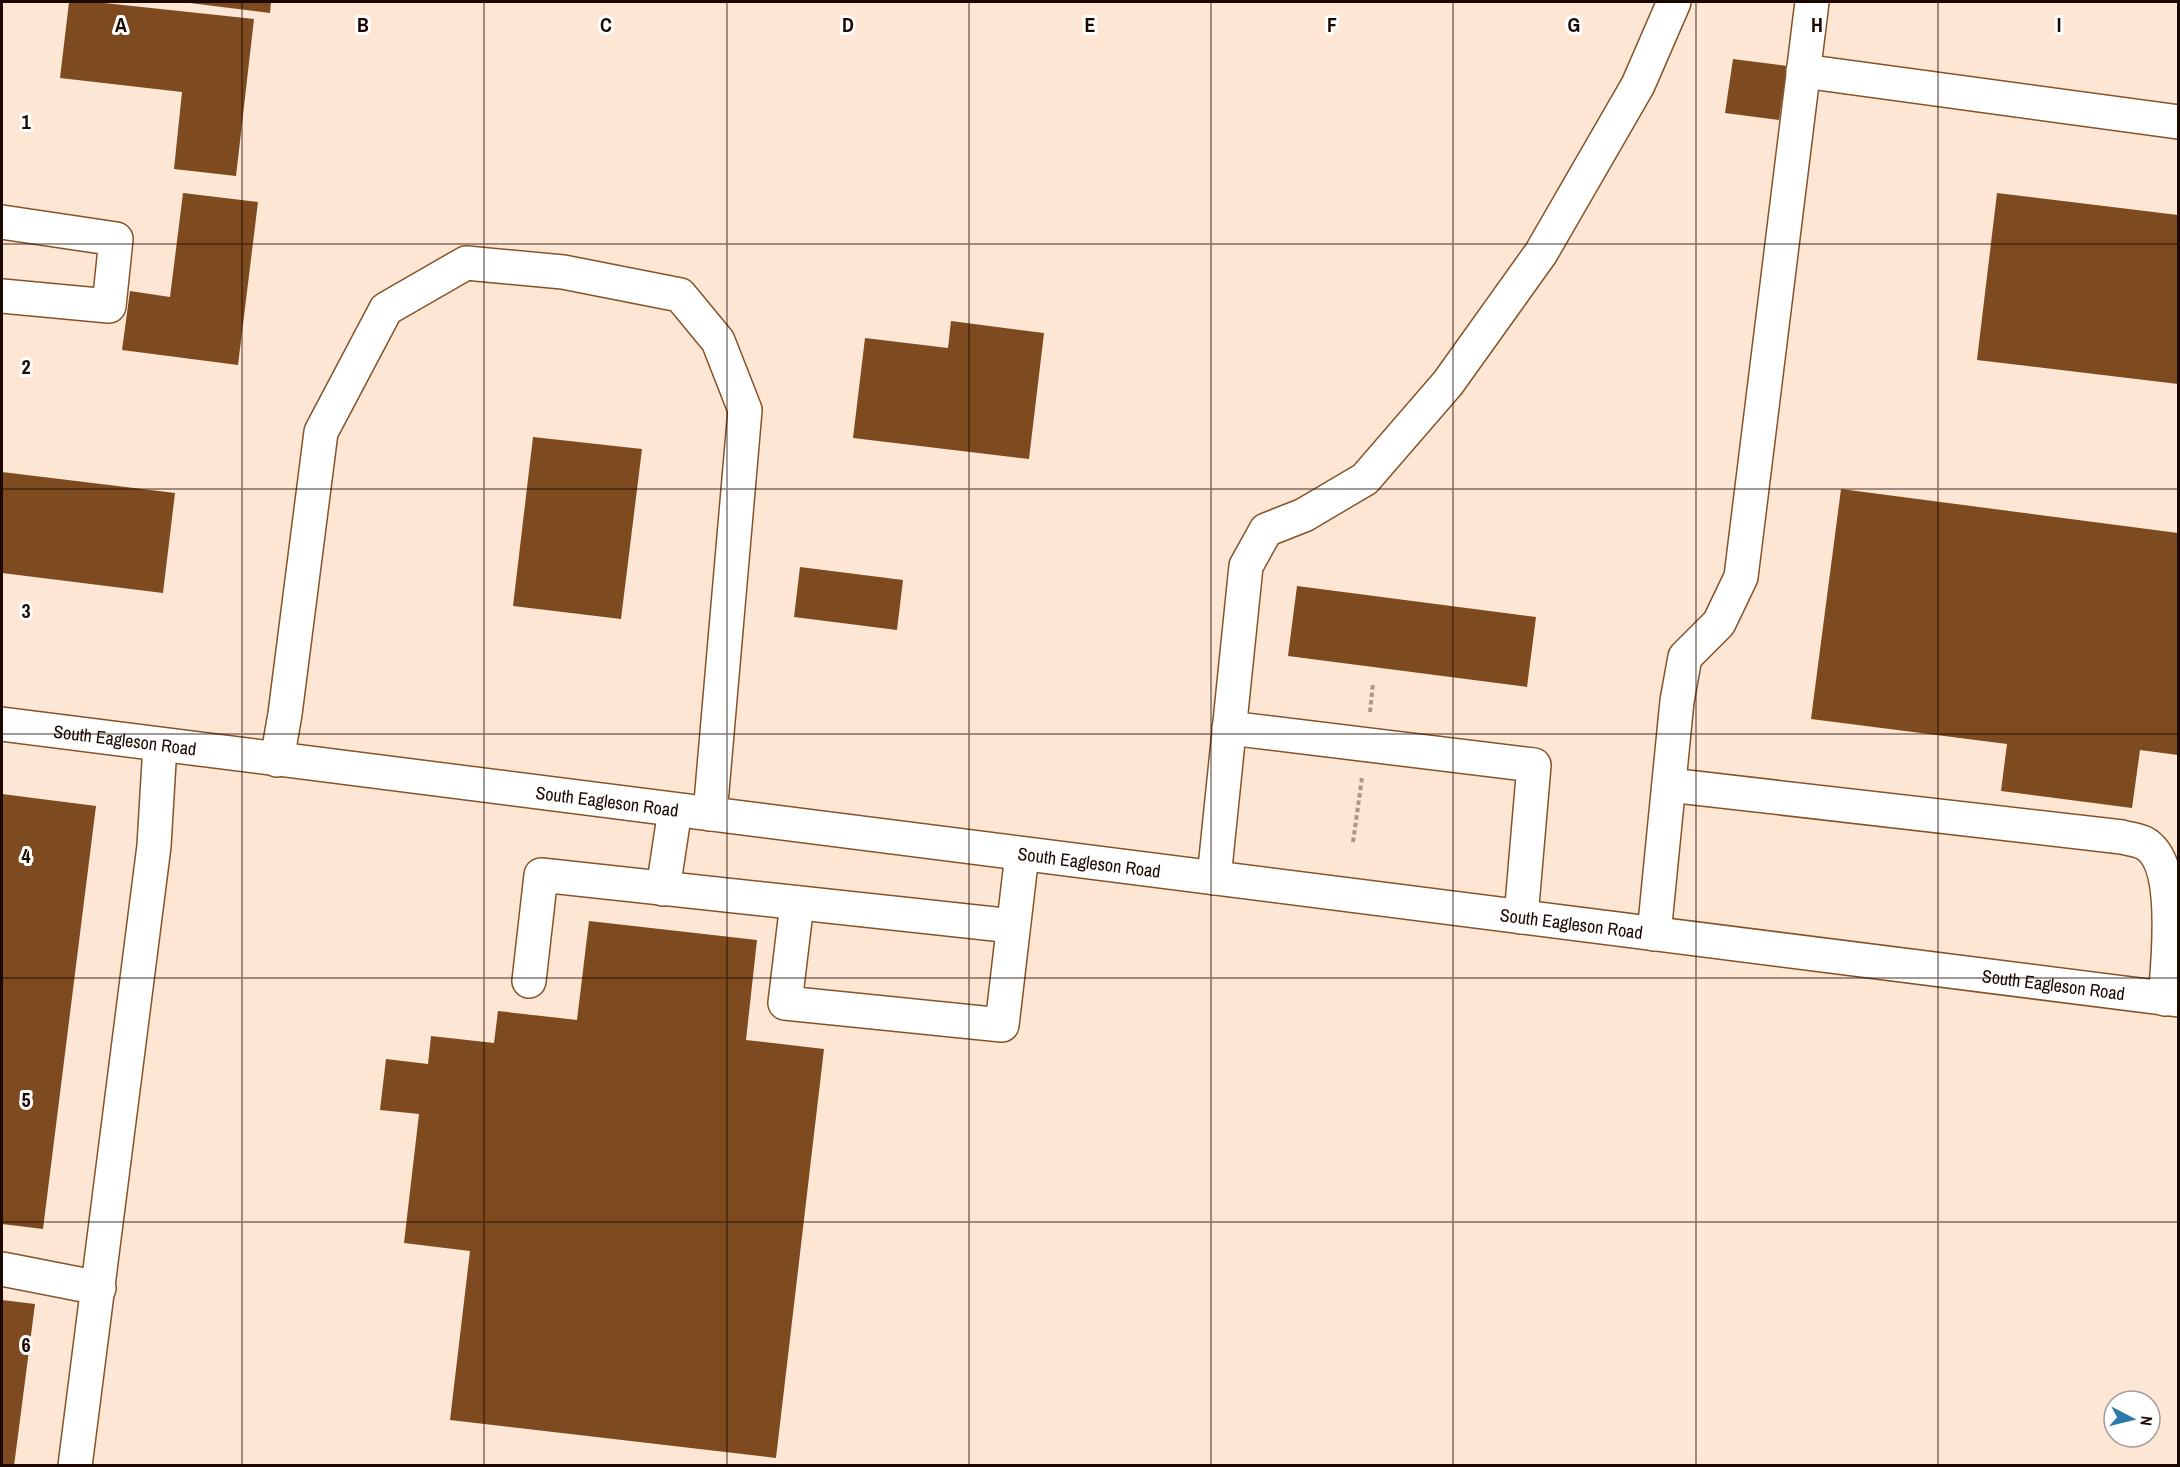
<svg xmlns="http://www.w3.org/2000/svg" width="2180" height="1467" font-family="'Archivo Narrow',sans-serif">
	<rect width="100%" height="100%" fill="#fee6d4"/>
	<path fill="#7d4b1f" d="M69,2H95L254,19L236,176L174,169L182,92L60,78Z
		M182,2H271L270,13Z
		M1733,59L1787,66L1779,120L1725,113Z
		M183,193L258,202L238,365L122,350L130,291L170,297Z
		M1997,193L2178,215V384L1977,360Z
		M951,321L1044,333L1029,459L853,438L865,338L948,348Z
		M533,437L642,449L621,619L513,606Z
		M2,472L175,493L163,593L2,573Z
		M1841,489L2178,533V755L2140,750L2132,808L2001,791L2007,744L1811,719Z
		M800,567L903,580L897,630L794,617Z
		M1297,586L1536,617L1527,687L1288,656Z
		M2,794L96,806L43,1229L2,1224Z
		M589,921L757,940L746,1040L824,1049L776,1458L450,1420L470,1251L404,1243L419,1114L380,1110L386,1059L428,1064L431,1036L494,1043L498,1011L577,1020Z
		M2,1300L35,1304L14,1466H2Z"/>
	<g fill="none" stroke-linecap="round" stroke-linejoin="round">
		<g stroke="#855327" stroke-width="36">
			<g id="minor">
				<path d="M1803,71L2178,122"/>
				<path d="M2,222L116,239L109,306L2,296"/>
				<path id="s1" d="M2,724L2178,1000"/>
				<path d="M1229,728L1534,765L1521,917"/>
				<path d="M277,760L285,714L321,432L386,309L466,263L563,272L680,295L718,341L745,410L710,814"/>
				<path d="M1669,785L2122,837C2129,839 2138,840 2144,843C2180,862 2168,962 2165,999"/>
				<path d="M1214,878L1246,566L1266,530L1304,515L1365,479L1448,383L1541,253L1638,85L1674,2"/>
				<path d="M663,889L675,810"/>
				<path d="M797,903L785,1003L1002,1025L1022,854"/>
				<path d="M1654,934L1677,701L1685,657L1719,623L1741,577L1812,2"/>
				<path d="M529,981L541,875L1013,926"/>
				<path d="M2,1269L99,1288"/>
				<path d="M75,1466L154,846L160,745"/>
			</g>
		</g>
		<path stroke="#ad9688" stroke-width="4" stroke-dasharray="4.5 3" stroke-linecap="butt" d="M1370,712L1373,683
			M1353,842L1362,778"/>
		<use href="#minor" stroke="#fff" stroke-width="33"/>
	</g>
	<path fill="none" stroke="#1c0800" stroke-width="1.5" stroke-opacity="0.55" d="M242,2V1466M484,2V1466M727,2V1466M969,2V1466M1211,2V1466M1453,2V1466M1696,2V1466M1938,2V1466M2,244H2178M2,489H2178M2,734H2178M2,978H2178M2,1222H2178"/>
	<g text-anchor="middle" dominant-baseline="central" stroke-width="6" stroke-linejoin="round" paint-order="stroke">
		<g font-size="18" fill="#1c0800" stroke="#fff">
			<text stroke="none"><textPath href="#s1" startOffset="124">South Eagleson Road</textPath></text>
			<text stroke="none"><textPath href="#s1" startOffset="610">South Eagleson Road</textPath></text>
			<text stroke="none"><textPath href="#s1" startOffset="1096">South Eagleson Road</textPath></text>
			<text stroke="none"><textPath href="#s1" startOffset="1582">South Eagleson Road</textPath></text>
			<text stroke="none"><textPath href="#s1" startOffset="2068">South Eagleson Road</textPath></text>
		</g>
	</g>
	<g font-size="20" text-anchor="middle" font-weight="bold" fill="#1c0800" stroke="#fff" stroke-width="6" stroke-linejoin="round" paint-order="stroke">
		<text x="121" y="32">A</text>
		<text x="363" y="32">B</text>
		<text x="606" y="32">C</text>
		<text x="848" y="32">D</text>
		<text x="1090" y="32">E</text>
		<text x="1332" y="32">F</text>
		<text x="1574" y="32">G</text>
		<text x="1817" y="32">H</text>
		<text x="2059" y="32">I</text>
		<text x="26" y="129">1</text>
		<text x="26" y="374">2</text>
		<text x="26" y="618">3</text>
		<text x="26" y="863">4</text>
		<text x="26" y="1107">5</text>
		<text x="26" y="1352">6</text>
	</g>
	<rect width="2180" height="1467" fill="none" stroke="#1c0800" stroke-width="6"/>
	<g transform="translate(2132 1419) rotate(97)"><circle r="28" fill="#ffffff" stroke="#a49c99" stroke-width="1.5"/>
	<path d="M0-4.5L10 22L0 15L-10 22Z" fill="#297bac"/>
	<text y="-9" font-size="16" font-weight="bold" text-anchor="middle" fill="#1c0800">N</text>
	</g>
</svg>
